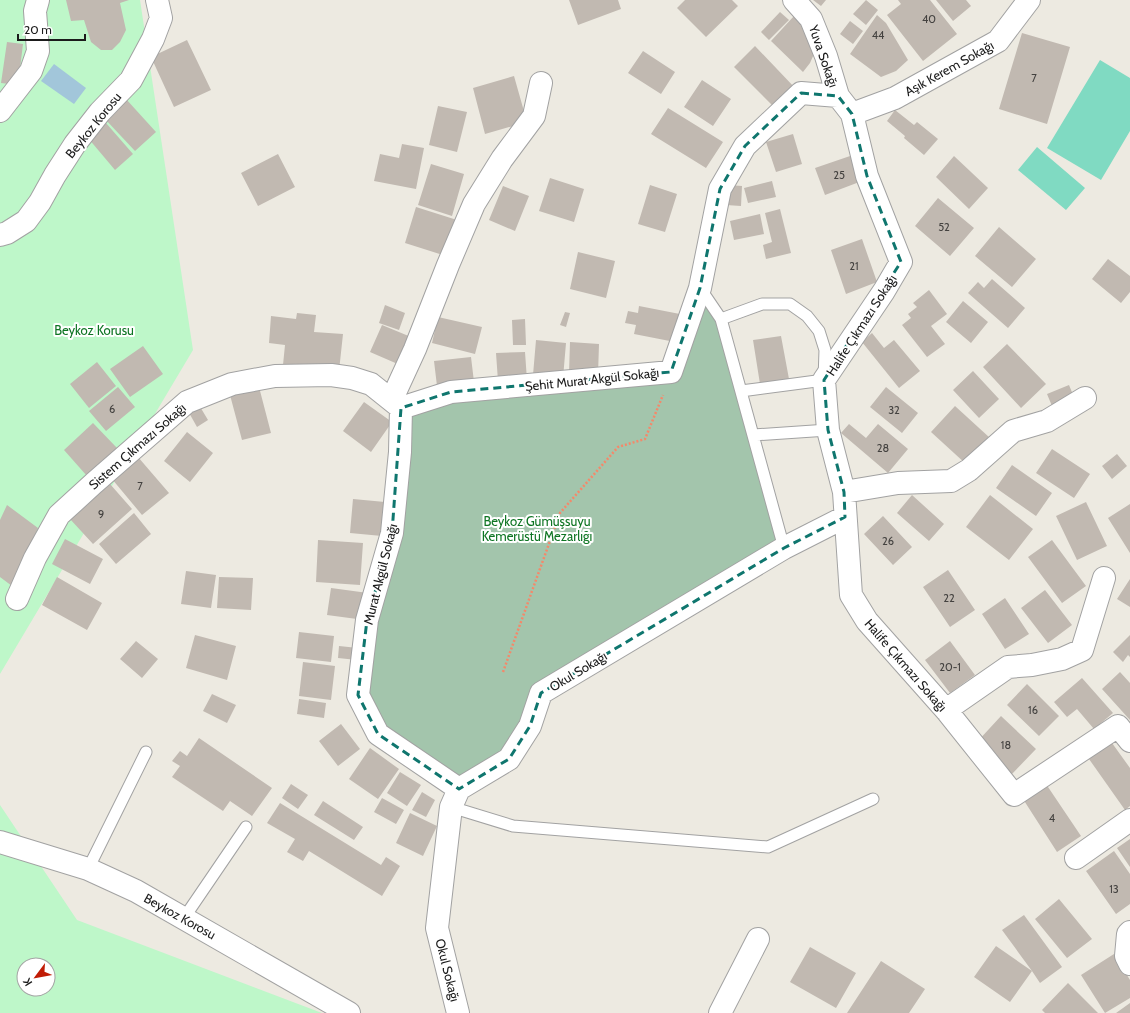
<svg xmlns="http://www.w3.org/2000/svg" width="1130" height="1013" font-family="Cabin,sans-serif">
	<rect width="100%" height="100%" fill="#edeae1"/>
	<path fill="#a3c5ac" d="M704,301L717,322L779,546L536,691L507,755L458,783L380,732L361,694L406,412L451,397L674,374Z"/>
	<path fill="#bef7c9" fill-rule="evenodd" d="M0,0H140L193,350L0,674Z
		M0,805L77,920L322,1013H0ZM24,965H48V989H24Z"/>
	<path fill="#80dac2" d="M1100,60L1130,78V131L1101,180L1047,148Z
		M1037,147L1085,188L1066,210L1018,170Z"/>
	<path fill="#a2c6da" d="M54,64L86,88L74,104L41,81Z"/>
	<path fill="#c1b9b1" d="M66,0H129L120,3L126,30L120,42L112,50H101L91,42L84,20L71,21Z
		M569,0H618L621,9L578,25Z
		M685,0H732L738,6L706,37L677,8Z
		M813,0H826L821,6Z
		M866,0L878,10L866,25L853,14Z
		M898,0H930L957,34L923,61L887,15L901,4Z
		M936,0H966L971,6L953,21Z
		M780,12L789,20L769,40L761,32Z
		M877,15L886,23L908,60L896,71L881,77L850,54Z
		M794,16L806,31L814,54L810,63L803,72L771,41Z
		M850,21L863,31L853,44L840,34Z
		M1022,33L1070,47L1047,124L999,109Z
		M187,40L211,90L174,107L151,57Z
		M7,42L23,44L18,85L1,83Z
		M755,46L796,89L776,109L734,67Z
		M643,51L675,72L661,94L628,73Z
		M514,76L527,122L485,134L473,88Z
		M702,80L731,99L713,126L684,107Z
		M126,99L156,132L135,151L105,119Z
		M438,106L467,112L457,152L429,145Z
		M668,108L723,142L706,168L651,134Z
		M895,110L914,125L917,122L938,139L924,155L904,138L905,136L887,121Z
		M106,123L133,154L115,170L88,138Z
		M793,134L802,164L776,172L766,142Z
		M402,144L424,148L416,189L374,181L380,154L399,158Z
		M278,154L295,187L258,206L241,173Z
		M853,155L862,181L825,195L815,168Z
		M954,156L988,188L969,209L936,177Z
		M431,164L464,174L452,216L418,205Z
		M550,178L584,189L574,222L539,211Z
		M772,181L776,197L748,203L744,188Z
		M650,185L677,194L665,232L638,224Z
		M728,185L742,186L741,206L726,205Z
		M503,186L529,196L515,231L489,220Z
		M938,198L974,228L950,256L915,226Z
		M416,207L457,220L446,256L405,243Z
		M780,209L791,253L766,259L763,245L772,242L765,213Z
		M760,214L764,234L734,240L730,221Z
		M999,227L1036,259L1012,287L975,256Z
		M862,239L877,282L846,294L831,250Z
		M578,252L615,261L606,298L570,289Z
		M1108,259L1130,276V292L1121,303L1092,279Z
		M992,279L1025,308L1008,328L968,293L978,282L984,288Z
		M929,290L947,314L931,326L945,344L927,357L902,325L911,318L908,314L917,307L913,303Z
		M963,301L988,322L971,343L946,322Z
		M385,305L405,313L399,330L379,323Z
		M639,306L685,315L680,343L634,334L636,325L625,323L628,311L638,313Z
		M565,312L570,313L566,327L560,325Z
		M297,313L316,315L314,332L343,334L339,371L283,365L285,345L269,343L271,316L296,319Z
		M438,317L482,327L475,354L432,343Z
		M525,319L526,345H513L512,320Z
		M382,325L411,337L400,365L370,352Z
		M872,333L884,348L894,340L920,371L899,388L862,342Z
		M781,336L789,379L760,384L753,340Z
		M536,340L566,343L563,378L533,375Z
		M570,342L599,344L598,375L569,374Z
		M1007,344L1046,384L1021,408L983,367Z
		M143,346L163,374L130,397L110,369Z
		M525,352L527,380L498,381L496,353Z
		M471,357L474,382L437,386L434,361Z
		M97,362L116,386L89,408L70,384Z
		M973,371L999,399L979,418L953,390Z
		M1069,385L1074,397L1052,406L1047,394Z
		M118,387L135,407L106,431L89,411Z
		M259,387L271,433L242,440L230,395Z
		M886,387L918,413L902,433L870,407Z
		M364,402L392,422L371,452L343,431Z
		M199,405L208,420L197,427L188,411Z
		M955,406L990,438L966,464L931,432Z
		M93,423L117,448L87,476L64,450Z
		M849,424L866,438L878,424L908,449L888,473L841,433Z
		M187,432L213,453L190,482L164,461Z
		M1052,449L1090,474L1074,498L1036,473Z
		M1117,454L1127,466L1112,479L1102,466Z
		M138,457L169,493L142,515L112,479Z
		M1012,465L1052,493L1036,516L996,488Z
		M110,484L132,509L93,544L70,519Z
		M912,495L944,524L929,541L897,513Z
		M990,495L1033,529L1009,560L966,527Z
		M353,499L385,502L382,536L350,533Z
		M1086,502L1107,546L1077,560L1056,516Z
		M1130,504V553L1108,518Z
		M7,505L38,528L12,586L0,577V520Z
		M134,513L151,534L116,564L99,544Z
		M883,516L912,547L893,565L864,534Z
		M65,539L103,559L90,584L52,564Z
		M318,540L363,543L360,585L316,582Z
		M1052,540L1086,586L1062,603L1028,557Z
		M948,570L975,610L950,627L923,587Z
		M186,571L216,575L211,608L181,604Z
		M57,577L102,603L87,630L42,605Z
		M219,577L253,578L251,610L217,608Z
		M1130,579V607L1117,599Z
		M331,588L368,593L357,619L327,615Z
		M1045,590L1072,625L1048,643L1021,608Z
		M1005,598L1029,634L1005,649L982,614Z
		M299,632L334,636L331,662L296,658Z
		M195,635L236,646L227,680L186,668Z
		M1130,635V657L1128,655L1123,662L1113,652Z
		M136,641L158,659L142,678L120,659Z
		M950,641L975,675L950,693L925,660Z
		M339,646L358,648L357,660L338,658Z
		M303,662L335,666L331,700L299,696Z
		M1120,672L1130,683V720L1102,689Z
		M1082,678L1113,713L1094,729L1077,709L1067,717L1054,702Z
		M1027,684L1059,716L1039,736L1007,705Z
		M212,694L236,705L227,723L203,711Z
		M299,699L326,703L324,718L297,714Z
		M1001,716L1036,749L1011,775L977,742Z
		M341,724L360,749L338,766L319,741Z
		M199,738L272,788L252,816L230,801L223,811L172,777L180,766L172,761L180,751L187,756Z
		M1112,743L1130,768V806L1125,810L1089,759Z
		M370,748L399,769L378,799L349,779Z
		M400,772L421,785L407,806L387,793Z
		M291,784L308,795L298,809L282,798Z
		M1046,784L1081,836L1057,852L1023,799Z
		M422,792L435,800L426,817L412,810Z
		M382,798L404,810L396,824L374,812Z
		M323,801L363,827L354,840L314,815Z
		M280,803L381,865L386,857L400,866L382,896L309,851L303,861L287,852L295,839L267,823Z
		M410,813L437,826L423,856L396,843Z
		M1130,839V867L1117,848Z
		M1114,851L1130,874V904L1116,914L1086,871Z
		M1059,899L1092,939L1067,958L1035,919Z
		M1024,915L1062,967L1040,983L1032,971L1010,1002L974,977L996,946L1032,971L1002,930Z
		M810,947L856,973L836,1008L790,982Z
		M1114,954L1130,980V998L1105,1013L1081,975Z
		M881,961L925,989L909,1013H847Z
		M1068,983L1098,1013H1045L1042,1010Z
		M1130,1003V1013H1116Z"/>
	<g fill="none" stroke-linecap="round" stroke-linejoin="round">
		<g stroke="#a2a2a2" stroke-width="13">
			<path id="lane" d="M700,288L721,319L784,548
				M721,319L762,304H790L807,316L819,331L825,350L824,380L741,391
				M753,435L828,430
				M451,807L513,826L768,847L873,799
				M88,869L146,752
				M184,918L246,827"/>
		</g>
		<g stroke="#a2a2a2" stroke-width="24">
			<path id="street" d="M794,0L811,19L826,56L838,96L852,114L867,176L901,262L884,291L824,380L828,430L844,492L851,595L867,621L946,710L1014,795L1118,726L1130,741
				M0,111L31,71L38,51L35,11L38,0
				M852,114L895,98L998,41L1029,0
				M0,235L7,233L26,221L40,202L55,175L75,144L100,112L131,80L153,39L161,18L157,0
				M392,399L415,349L448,265L474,204L502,159L534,116L541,83
				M401,408L451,392L671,372L700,288L720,189L745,146L801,93L838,96
				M401,408L400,452L392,533L367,620L358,695L378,734L459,789
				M844,492L898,483L951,481L969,470L1013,431L1047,421L1085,398
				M17,599L35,558L59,515L94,483L187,402L232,384L275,376L331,375L352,378L371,384L401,408
				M946,710L1008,667L1032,665L1062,659L1082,650L1104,578
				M0,842L88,869L136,891L349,1013
				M1076,858L1130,820
				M1130,932L1128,934L1126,956L1130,964
				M458,1013L437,928L451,807L459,789L509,759L530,726L541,693L784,548L845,517
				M720,1013L758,939"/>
		</g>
		<path stroke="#f5886a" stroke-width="2.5" stroke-dasharray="2 2" stroke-linecap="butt" d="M503,672L560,513L618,447L645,439L663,395"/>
		<use href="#lane" stroke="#fff" stroke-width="11"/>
		<use href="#street" stroke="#fff" stroke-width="22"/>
	</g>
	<path fill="none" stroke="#0f766e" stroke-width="3" stroke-dasharray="8 5" stroke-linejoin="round" d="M801,93L838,96L852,114L867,176L901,262L824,380L828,430L844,492L845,517L784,548L541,693L530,726L509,759L459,789L378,734L358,695L367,620L392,533L401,408L451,392L671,372L700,288L720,189L745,146Z"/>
	<g text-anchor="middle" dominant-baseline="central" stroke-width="4" stroke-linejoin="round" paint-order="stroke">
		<g font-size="11" fill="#444240">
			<text x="929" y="19">40</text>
			<text x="878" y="35">44</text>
			<text x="1034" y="78">7</text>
			<text x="839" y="175">25</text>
			<text x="944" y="227">52</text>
			<text x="854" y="266">21</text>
			<text x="112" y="409">6</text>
			<text x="894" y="410">32</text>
			<text x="883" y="448">28</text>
			<text x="140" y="486">7</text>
			<text x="101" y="514">9</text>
			<text x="888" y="541">26</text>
			<text x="949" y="598">22</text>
			<text x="950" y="667">20-1</text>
			<text x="1033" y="710">16</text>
			<text x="1006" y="745">18</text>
			<text x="1052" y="818">4</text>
			<text x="1114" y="889">13</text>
		</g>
		<g font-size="13" fill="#1b1b1b" stroke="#fff">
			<text transform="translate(824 56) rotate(71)">Yuva Sokağı</text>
			<text transform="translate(949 68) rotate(-29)">Aşık Kerem Sokağı</text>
			<text transform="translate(93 125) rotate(-51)">Beykoz Korosu</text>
			<text transform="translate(861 325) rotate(-57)">Halife Çıkmazı Sokağı</text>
			<text transform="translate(592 379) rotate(-6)">Şehit Murat Akgül Sokağı</text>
			<text transform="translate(137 446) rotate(-41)">Sistem Çıkmazı Sokağı</text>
			<text transform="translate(380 574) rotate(-76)">Murat Akgül Sokağı</text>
			<text transform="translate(906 665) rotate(49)">Halife Çıkmazı Sokağı</text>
			<text transform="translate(578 671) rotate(-31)">Okul Sokağı</text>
			<text transform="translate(180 916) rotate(29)">Beykoz Korosu</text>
			<text transform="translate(448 970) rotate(76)">Okul Sokağı</text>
		</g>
		<g font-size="13" fill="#0e7523" stroke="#fff">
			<text x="94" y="330">Beykoz Korusu</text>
			<text x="537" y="521">Beykoz Gümüşsuyu<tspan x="537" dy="15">Kemerüstü Mezarlığı</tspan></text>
		</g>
	</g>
	<g transform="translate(36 977) rotate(238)"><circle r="19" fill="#ffffff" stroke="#a4a4a4"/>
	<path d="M0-3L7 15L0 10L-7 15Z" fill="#c11c06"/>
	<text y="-6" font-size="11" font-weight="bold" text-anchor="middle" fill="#1b1b1b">K</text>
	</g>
	<path d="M18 34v6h67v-6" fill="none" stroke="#1b1b1b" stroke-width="2"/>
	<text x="24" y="34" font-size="12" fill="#1b1b1b" stroke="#ffffff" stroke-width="3" paint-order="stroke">20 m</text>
</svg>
